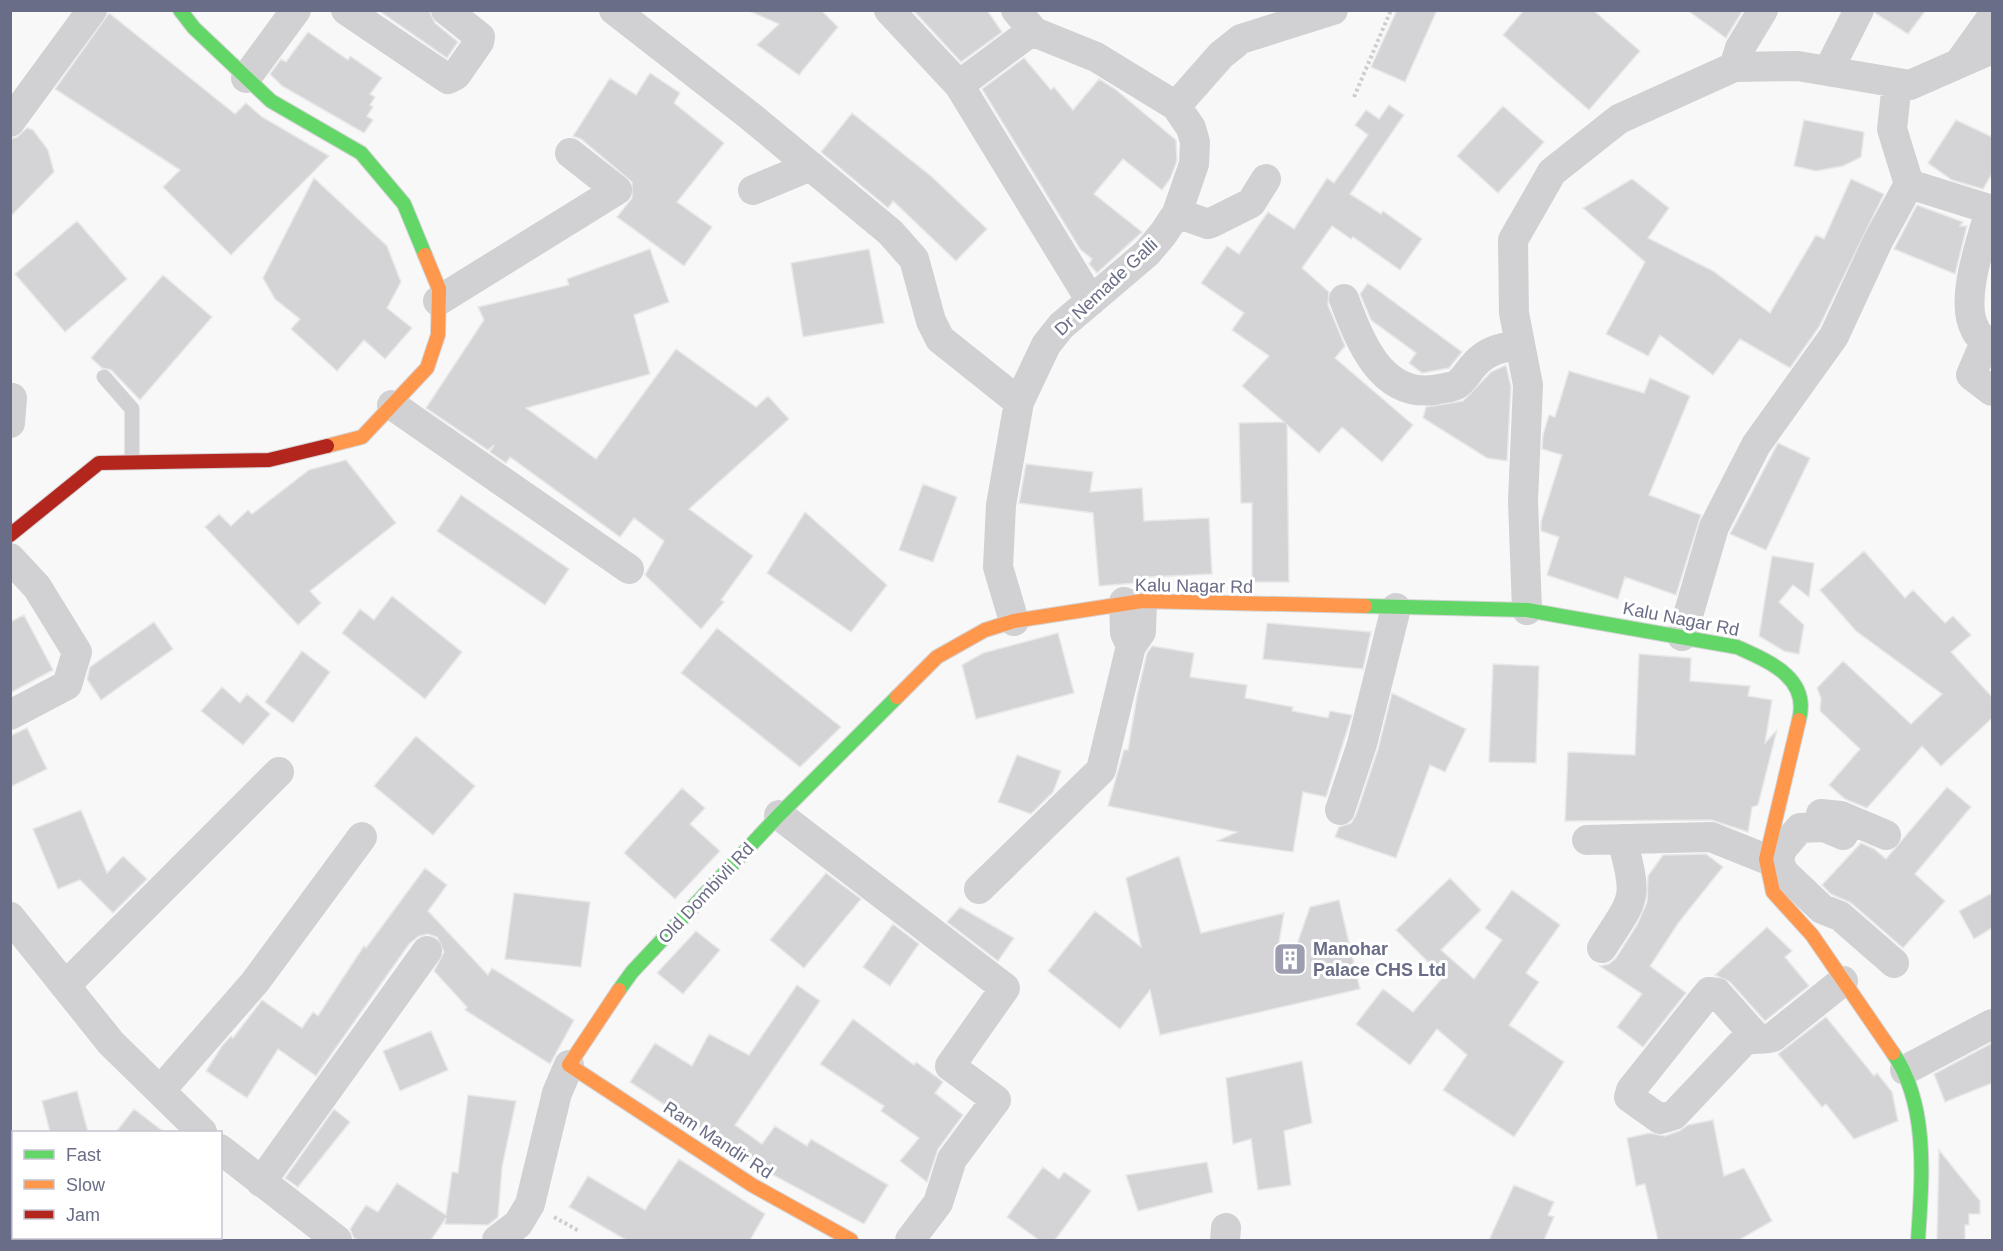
<svg xmlns="http://www.w3.org/2000/svg" width="2003" height="1251" font-family="Helvetica,sans-serif">
	<rect width="100%" height="100%" fill="#f8f8f8"/>
	<path fill="#d4d4d6" stroke="#e8e8e8" stroke-width="1.5" d="M378,10H429L435,23L458,42L447,58Z
		M747,10H821L838,27L799,75L757,45L779,24Z
		M913,10H987L1002,32L961,62Z
		M1397,10H1437L1405,82L1371,67Z
		M1524,10H1593L1640,51L1589,110L1503,35Z
		M1687,10H1743L1726,38Z
		M1876,10H1926L1908,34L1875,13Z
		M109,13L235,114L246,103L262,117L329,156L231,255L163,187L180,170L55,89Z
		M308,32L348,60L350,56L382,78L370,94L375,97L370,105L373,107L367,116L373,120L364,133L282,86L270,74L281,59L286,62Z
		M1024,58L1051,90L1054,87L1073,110L1099,79L1115,89L1176,140L1177,161L1170,179L1162,190L1123,159L1094,194L1142,232L1097,273L1089,264L1092,259L1080,249L982,89Z
		M650,73L680,93L674,103L724,143L677,202L712,227L684,266L617,217L632,198V182L581,139L573,136L610,78L636,95Z
		M1389,105L1404,115L1350,194L1381,214L1383,211L1422,239L1400,270L1353,237L1351,239L1332,226L1302,268L1329,292L1328,305L1345,346L1335,358L1413,425L1382,462L1342,427L1319,453L1287,425L1289,582H1252V503H1241L1239,423L1284,422L1242,386L1269,356L1232,330L1244,313L1201,283L1227,246L1239,254L1268,212L1294,229L1327,178L1334,183L1368,135L1355,125L1366,110L1379,119Z
		M1503,106L1544,142L1498,193L1457,156Z
		M852,113L932,177L987,229L956,261L893,201L888,208L821,152Z
		M1804,120L1864,132L1861,157L1843,166L1816,171L1794,166Z
		M1956,120L1992,137V174L1983,189L1952,180L1928,163Z
		M27,128L33,130L48,150L54,172L10,217V139L17,137Z
		M314,178L387,246L401,282L387,308L412,328L385,359L364,340L337,371L291,329L300,319L275,299L263,278Z
		M1632,179L1669,208L1648,238L1713,271L1770,313L1816,235L1824,239L1851,179L1884,194L1819,327L1790,368L1740,339L1713,375L1660,335L1648,356L1606,334L1645,262L1583,208Z
		M1917,205L1963,222L1960,226H1967L1955,274L1894,249Z
		M77,221L127,279L65,332L15,274Z
		M650,249L669,302L634,315L650,374L526,408L596,459L676,349L756,407L768,396L789,419L689,509L753,556L721,600L724,602L701,629L645,575L664,541L634,518L620,537L510,457L506,463L490,452L494,445L488,450L426,408L484,320L478,307L569,285L567,279Z
		M869,249L884,323L803,337L791,263Z
		M163,275L212,317L140,400L111,370L102,368L91,358Z
		M1368,283L1462,352L1449,368L1422,373L1409,363L1416,353L1371,320L1360,294Z
		M1506,365L1511,386L1507,461L1487,458L1423,418L1426,407L1463,401L1491,372Z
		M1569,371L1644,393L1650,378L1690,396L1649,495L1701,515L1676,595L1625,577L1618,599L1547,575L1559,537L1541,531V522L1562,455L1542,449L1543,435L1549,415L1555,417Z
		M1778,443L1810,458L1766,550L1730,534Z
		M346,460L396,523L310,591L321,603L298,625L205,527L219,514L231,526L248,510L252,514L309,470Z
		M1026,464L1093,472L1090,492L1142,488L1144,521L1209,518L1212,574L1149,577V582L1099,586L1093,513L1019,503Z
		M923,484L957,497L933,562L899,550Z
		M461,495L569,569L545,605L437,531Z
		M805,512L887,585L851,632L767,573Z
		M1864,551L1905,598L1913,590L1945,623L1953,616L1971,635L1951,652L1992,697V718L1941,766L1922,746L1867,808L1845,799L1829,785L1860,749L1820,711L1821,698L1817,688L1843,661L1911,724L1942,694L1856,631L1820,590Z
		M1772,556L1814,563L1809,597L1793,585L1779,602L1804,625L1799,654L1784,651L1759,636Z
		M392,596L462,652L425,699L342,633L360,609L374,620Z
		M24,615L53,670L10,693V622Z
		M154,622L173,649L101,700L87,679L90,667Z
		M1267,623L1371,632L1363,669L1263,659Z
		M717,628L841,727L800,767L681,673Z
		M1058,633L1074,693L976,719L962,665L983,653Z
		M1152,646L1194,653L1190,677L1247,685L1245,698L1293,707L1292,711L1328,718L1330,711L1352,715L1326,797L1303,792L1293,852L1217,841L1237,832L1108,806L1124,750H1128L1137,696L1147,653Z
		M302,651L330,672L293,723L265,702Z
		M1639,654L1691,658L1690,681L1750,686L1748,696L1772,700L1765,743L1777,730L1758,805L1752,807L1748,832L1711,820L1565,821L1568,752L1635,755Z
		M1493,664L1539,666L1536,763L1489,762Z
		M222,687L240,703L247,694L270,714L243,745L201,711Z
		M1392,693L1466,729L1445,772L1430,765L1396,858L1335,837L1339,827L1351,823L1356,815L1378,749Z
		M27,728L47,769L10,787V736Z
		M416,736L475,786L433,835L374,786Z
		M1017,755L1061,771L1053,792L1031,814L998,802Z
		M1947,787L1971,807L1915,874L1945,901L1903,948L1851,903L1831,894L1822,885L1861,843L1874,849L1886,859Z
		M682,788L705,808L690,824L720,851L675,899L624,853Z
		M81,810L107,873L123,856L147,879L113,913L80,880L58,889L33,829Z
		M1706,854L1723,867L1679,922L1650,966L1686,993L1643,1047L1617,1027L1642,994L1600,966L1609,964L1616,958L1637,925L1647,902L1648,876L1663,855Z
		M1179,856L1201,933L1284,913L1275,966L1288,970L1310,907L1339,900L1360,989L1160,1035L1150,990L1120,1029L1048,971L1095,911L1141,947L1126,878Z
		M425,868L447,885L428,911L488,975L492,968L574,1020L550,1064L465,1010L467,1007L434,971L444,952L437,937L428,934L419,936L409,944L316,1076L278,1049L247,1098L206,1071L222,1046L231,1036L233,1038L262,1000L302,1028L313,1012L318,1016L364,946L366,948Z
		M826,873L861,899L804,968L770,940Z
		M1450,878L1481,910L1441,950L1474,979L1502,940L1485,928L1512,890L1560,925L1526,973L1539,982L1509,1025L1564,1062L1514,1137L1443,1090L1467,1055L1437,1029L1410,1065L1356,1024L1383,989L1413,1012L1443,977L1396,930Z
		M514,893L590,902L581,967L505,959Z
		M1992,893V928L1974,939L1959,911Z
		M960,907L1014,938L998,961L947,922Z
		M893,924L919,944L890,986L863,967Z
		M1767,927L1792,951L1785,957L1809,986L1765,1021L1730,982L1715,975Z
		M696,931L720,950L683,994L657,973Z
		M797,985L820,1001L735,1125L762,1144L775,1126L807,1146L811,1139L888,1185L864,1224L762,1169L630,1082L655,1043L692,1066L709,1034L749,1055Z
		M1826,1017L1874,1076L1877,1073L1892,1092L1898,1121L1854,1139L1826,1104L1822,1107L1778,1054Z
		M853,1019L914,1065L916,1062L938,1078L943,1082L935,1093L963,1115L938,1149L927,1182L900,1161L919,1138L881,1111L884,1106L820,1064Z
		M431,1031L448,1070L400,1091L383,1051Z
		M1992,1043V1083L1945,1102L1934,1074Z
		M1302,1061L1312,1123L1284,1131L1291,1185L1258,1190L1251,1139L1233,1144L1226,1078Z
		M77,1091L88,1132H50L42,1101Z
		M468,1095L516,1101L502,1167L498,1217L488,1225L445,1224L446,1218L431,1240H358L354,1238L350,1229L366,1205L378,1212L397,1183L446,1215L452,1172L458,1173Z
		M134,1109L164,1132H116Z
		M334,1109L350,1122L298,1187L285,1178Z
		M1713,1120L1724,1176L1744,1168L1772,1221L1739,1240H1658L1645,1184L1636,1186L1627,1138L1650,1133L1665,1136L1679,1131L1688,1125Z
		M1939,1150L1980,1201V1214H1969V1225H1965V1240H1937Z
		M679,1159L765,1214L750,1240H626L569,1207L588,1176L645,1210Z
		M1207,1162L1213,1192L1138,1211L1126,1175Z
		M1043,1167L1059,1179L1064,1172L1091,1191L1055,1240H1039L1007,1217Z
		M1514,1185L1554,1202L1548,1215L1554,1217L1544,1240H1489Z"/>
	<g fill="none" stroke-linecap="round" stroke-linejoin="round">
		<g stroke="#d4d4d6" stroke-width="16">
			<path id="fast" d="M180,10L194,28L271,101L361,153L404,204L425,255
				M1365,606L1527,610L1737,647C1770,662 1810,678 1799,720
				M619,990L632,972L779,815L897,697
				M1893,1053C1929,1105 1922,1179 1918,1240"/>
		</g>
		<g stroke="#d4d4d6" stroke-width="16">
			<path id="slow" d="M327,446L362,437L427,368L438,335L439,289L425,255
				M897,697L937,657L985,630L1014,621L1142,601L1365,606
				M1799,720L1766,859L1773,892L1812,935L1893,1053
				M619,990L569,1065L752,1185L851,1240"/>
		</g>
		<g stroke="#d4d4d6" stroke-width="16">
			<path id="jam" d="M10,535L99,463L269,460L327,446"/>
		</g>
		<path stroke="#cececf" stroke-width="4" stroke-dasharray="3 3" stroke-linecap="butt" d="M1354,97L1391,10
			M554,1217L579,1231"/>
		<path stroke="#d1d1d3" stroke-width="15" d="M104,377L132,409V461"/>
		<path stroke="#d1d1d3" stroke-width="30" d="M346,10L448,79L456,75L479,42L480,37L446,10
			M614,10L750,116L890,232L914,259L931,321L940,339L1019,402
			M889,10L959,85L1091,301
			M1959,63L1992,17
			M1734,67L1740,48L1763,10
			M1828,71L1859,10
			M246,78L296,10
			M1897,83L1892,129L1909,184L1992,210
			M959,85L1033,30
			M1176,106L1221,55L1241,39L1333,10
			M10,122L92,10
			M753,190L811,166
			M1990,210C1982,240 1959,300 1975,329C1978,337 1986,340 1992,344
			M1177,213L1208,224L1213,222L1251,203L1266,179
			M1344,299C1359,339 1380,397 1434,390C1441,388 1450,388 1456,385C1464,380 1469,370 1475,364C1487,350 1502,348 1520,344
			M438,301L617,190L570,153
			M1986,340L1971,375L1992,391
			M392,405L629,569
			M10,423L12,398
			M10,558L37,587L77,652L67,685L10,715
			M1124,602L1125,633L1131,646L1141,632L1142,601
			M1527,610L1523,501L1528,385L1514,313L1513,240L1552,172L1619,119L1734,67L1798,66L1910,85L1992,49
			M1014,621L998,567L1001,505L1019,402L1046,345L1061,326L1147,253L1163,234L1177,213L1194,164L1195,142L1191,128L1176,106L1096,57L1034,32L1016,10
			M1682,636L1714,527L1756,445L1834,336L1878,241L1909,184
			M1340,810L1362,744L1396,608
			M1821,814L1841,816L1886,835
			M779,815L1005,988L950,1066L996,1100L952,1159L938,1203L910,1240
			M1843,835L1824,827L1800,828L1782,849L1779,860L1783,872L1822,909L1840,916L1894,963
			M1587,840L1711,837L1766,859
			M979,889L1101,770L1131,646
			M10,917L111,1043L202,1132
			M1602,948C1636,895 1638,901 1622,839
			M65,986L279,772
			M1757,1038L1717,993L1709,992L1631,1090L1629,1097L1660,1119L1674,1115L1743,1042C1754,1036 1762,1041 1773,1037L1843,981
			M1905,1070L1992,1024
			M160,1091L255,982L362,837
			M220,1149L337,1240
			M10,1179L14,1180
			M261,1182L427,951
			M497,1240L518,1224L530,1204L557,1093L569,1065
			M1225,1240L1226,1228"/>
		<use href="#fast" stroke="#63d668" stroke-width="14"/>
		<use href="#slow" stroke="#ff974d" stroke-width="14"/>
		<use href="#jam" stroke="#b3261e" stroke-width="14"/>
	</g>
	<defs>
		<g id="building-square" transform="scale(1.725)"><rect x="-9" y="-9" width="18" height="18" rx="4" fill="#9c9eaf" stroke="#fff"/><path d="M-4-6H4V6H1V3H-1V6H-4ZM-2.5-4.3h1.7v1.8h-1.7ZM.8-4.3h1.7v1.8H.8ZM-2.5-1h1.7V.8h-1.7ZM.8-1h1.7V.8H.8Z" fill="#fff"/></g>
	</defs>
	<g fill-rule="evenodd">
		<use href="#building-square" x="1290" y="959"/>
	</g>
	<g text-anchor="middle" dominant-baseline="central" stroke-width="6" stroke-linejoin="round" paint-order="stroke">
		<g font-size="18" fill="#6a6d87" stroke="#fff">
			<text transform="translate(1106 287) rotate(-43)">Dr Nemade Galli</text>
			<text transform="translate(1194 586) rotate(1)">Kalu Nagar Rd</text>
			<text transform="translate(1681 619) rotate(11)">Kalu Nagar Rd</text>
			<text transform="translate(706 893) rotate(-47)">Old Dombivli Rd</text>
			<text transform="translate(718 1140) rotate(33)">Ram Mandir Rd</text>
		</g>
		<g font-size="18" font-weight="bold" fill="#6a6d87" stroke="#fff" text-anchor="start">
			<text x="1313" y="949">Manohar<tspan x="1313" dy="21">Palace CHS Ltd</tspan></text>
		</g>
	</g>
	<rect width="2003" height="1251" fill="none" stroke="#6a6d87" stroke-width="24"/>
	<rect x="12" y="1131" width="210" height="108" fill="#ffffff" stroke="#c3c5cf" stroke-width="1.5"/>
	<rect x="24" y="1150" width="30" height="9" fill="#63d668" stroke="#c3c5cf" stroke-width="1.5"/>
	<text x="66" y="1161" font-size="18" fill="#6a6d87">Fast</text>
	<rect x="24" y="1180" width="30" height="9" fill="#ff974d" stroke="#c3c5cf" stroke-width="1.5"/>
	<text x="66" y="1191" font-size="18" fill="#6a6d87">Slow</text>
	<rect x="24" y="1210" width="30" height="9" fill="#b3261e" stroke="#c3c5cf" stroke-width="1.5"/>
	<text x="66" y="1221" font-size="18" fill="#6a6d87">Jam</text>
</svg>
